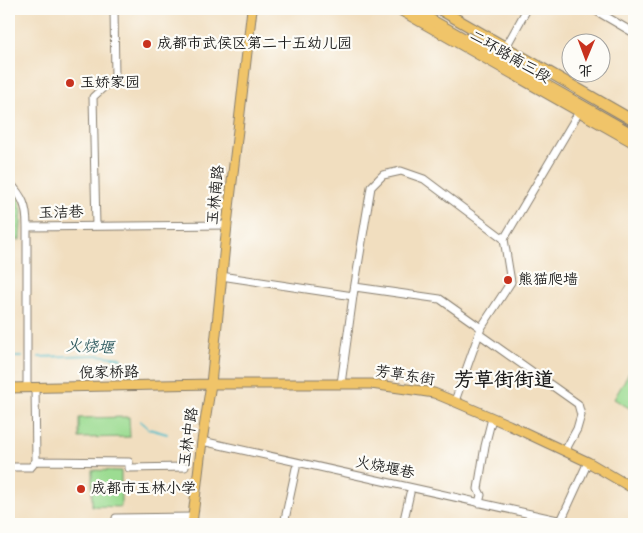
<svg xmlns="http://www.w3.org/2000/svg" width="643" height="533" font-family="Mynerve,'LXGW WenKai TC',sans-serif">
	<defs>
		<pattern id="park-dots" width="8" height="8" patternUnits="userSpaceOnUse" patternTransform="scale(1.25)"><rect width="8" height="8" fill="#9cdc92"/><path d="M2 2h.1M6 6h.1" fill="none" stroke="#86bc7d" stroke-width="1.8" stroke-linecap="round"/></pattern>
	</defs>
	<rect width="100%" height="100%" fill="#fdfcf7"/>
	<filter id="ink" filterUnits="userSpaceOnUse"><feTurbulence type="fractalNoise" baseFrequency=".02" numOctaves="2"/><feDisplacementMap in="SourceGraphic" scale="10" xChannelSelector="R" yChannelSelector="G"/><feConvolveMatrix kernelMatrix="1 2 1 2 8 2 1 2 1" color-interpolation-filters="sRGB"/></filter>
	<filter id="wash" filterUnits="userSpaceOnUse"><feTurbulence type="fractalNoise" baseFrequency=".0096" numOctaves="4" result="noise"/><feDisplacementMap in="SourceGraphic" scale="20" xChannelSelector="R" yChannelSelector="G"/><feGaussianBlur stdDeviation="1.12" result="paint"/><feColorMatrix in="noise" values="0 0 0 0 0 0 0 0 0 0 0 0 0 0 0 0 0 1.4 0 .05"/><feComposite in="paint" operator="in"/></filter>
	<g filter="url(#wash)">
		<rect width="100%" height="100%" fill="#f1debf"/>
		<path fill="url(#park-dots)" stroke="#5c7c57" d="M9,186L18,196L22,211L20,240H11L10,225L9,224Z"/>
		<path fill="#9cdc92" stroke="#5c7c57" d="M634,364V411L614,399Z
			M129,417L130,437L79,438V418Z
			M92,470L121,471V507L92,506Z"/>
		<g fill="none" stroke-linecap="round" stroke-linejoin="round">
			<path stroke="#4fbcc9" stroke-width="2" d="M9,357H22
				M39,357L97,355L120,358L132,375
				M140,421L149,429L167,434"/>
		</g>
	</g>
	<g filter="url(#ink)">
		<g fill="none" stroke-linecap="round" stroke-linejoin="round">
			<g stroke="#867d6e" stroke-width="9">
				<path id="minor" d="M593,9L634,33
					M507,45L527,9
					M9,182C23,197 27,206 27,227
					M96,226L93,97L115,77L114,9
					M221,276L353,296
					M355,287L440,299L481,328
					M479,334L578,404L581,415L577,429L565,451
					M341,384L353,296L371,187L383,175L401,171L424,179L504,239
					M27,388V227L227,225
					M35,388L36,461
					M455,401L481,328L511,282L504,239L579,112
					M202,441L562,521
					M9,467H31L36,461L129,462V468L185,467
					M479,503L481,495L478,489L485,446L492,418
					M560,523L588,462
					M115,524L116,518L193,517
					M284,524L296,468
					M403,524L410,493"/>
			</g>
			<g stroke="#867d6e" stroke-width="11">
				<path id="major" d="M398,9L634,143
					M9,388L211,384H371L421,391L434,393L458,403L509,425L588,462L634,489
					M192,524L202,441L211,384L227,225L252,9"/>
			</g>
			<g stroke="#867d6e" stroke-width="12">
				<path id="highway" d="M412,9L634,135
					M439,9L634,121"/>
			</g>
			<use href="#minor" stroke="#fff" stroke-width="7"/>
			<use href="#major" stroke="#f0c469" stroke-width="9"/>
			<use href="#highway" stroke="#f0c469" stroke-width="10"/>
		</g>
	</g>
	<g fill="#c8321e" stroke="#fdfcf7" stroke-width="2">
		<circle cx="147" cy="44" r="5"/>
		<circle cx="70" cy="83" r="5"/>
		<circle cx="508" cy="280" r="5"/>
		<circle cx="81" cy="489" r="5"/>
	</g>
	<g text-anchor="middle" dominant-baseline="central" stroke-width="4.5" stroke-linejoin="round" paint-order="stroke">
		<g font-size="15" fill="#1c1c1c" stroke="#fdfcf7" text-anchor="start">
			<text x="157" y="44">成都市武侯区第二十五幼儿园</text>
			<text x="80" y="83">玉娇家园</text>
			<text x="518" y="280">熊猫爬墙</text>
			<text x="91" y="489">成都市玉林小学</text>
		</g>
		<g font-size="15" fill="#1c1c1c" stroke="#fdfcf7">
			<text transform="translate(510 57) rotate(30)">二环路南三段</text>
			<text transform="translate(216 195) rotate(-84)">玉林南路</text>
			<text transform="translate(61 213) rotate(-1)">玉洁巷</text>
			<text transform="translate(109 373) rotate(-1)">倪家桥路</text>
			<text transform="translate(405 376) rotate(9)">芳草东街</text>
			<text transform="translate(189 437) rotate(-82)">玉林中路</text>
			<text transform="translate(385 468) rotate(12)">火烧堰巷</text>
		</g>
		<g font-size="16" font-style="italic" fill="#305c61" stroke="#fdfcf7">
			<text transform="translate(90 347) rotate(3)">火烧堰</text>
		</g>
		<g font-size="20" font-weight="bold" fill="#1c1c1c" stroke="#fdfcf7">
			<text x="504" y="380">芳草街街道</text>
		</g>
	</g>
	<rect width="643" height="533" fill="none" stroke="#fdfcf7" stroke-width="30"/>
	<g transform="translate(586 58) rotate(181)"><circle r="24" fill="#fdfcf7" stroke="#a3a29f"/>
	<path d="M0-4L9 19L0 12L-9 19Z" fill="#c8321e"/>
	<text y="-8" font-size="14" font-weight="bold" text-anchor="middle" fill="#1c1c1c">北</text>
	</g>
</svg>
